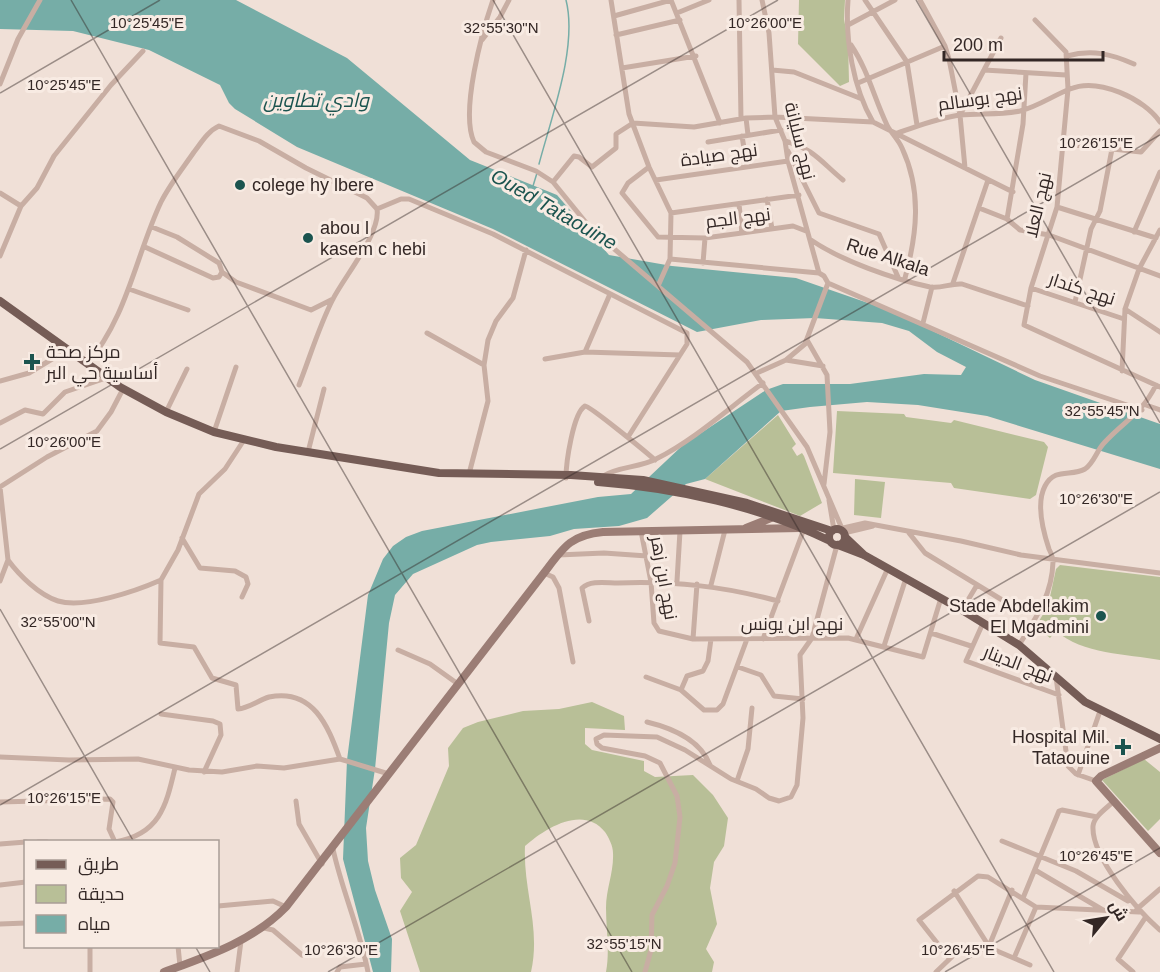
<svg xmlns="http://www.w3.org/2000/svg" width="1160" height="972" font-family="Arial,Cairo,sans-serif">
	<rect width="100%" height="100%" fill="#f0e0d7"/>
	<path fill="#b8bf97" d="M799,0H845L844,19L848,41L849,82L840,86L798,44Z
		M837,411L904,414L906,417L951,423L954,420L1044,442L1048,447L1036,495L1030,499L954,488L951,483L833,473Z
		M778,415L796,444L792,448L797,456L802,453L804,456L822,503L800,516L705,479Z
		M855,479L885,482L881,518L854,515Z
		M1060,565L1160,577V660C1127,654 1082,654 1056,631L1050,638L1036,626L1048,606L1056,569Z
		M592,702L624,716L625,730L585,728V744L592,750L644,761V771L655,777L693,775L713,795L728,818L724,846L714,862L710,888L717,924L706,949L714,962L712,972H606C610,951 606,929 606,908C606,889 614,872 613,853C613,846 609,838 605,832C583,804 544,829 525,846C523,891 541,927 531,972H420L400,911L412,892L401,878L400,858L416,845L449,766L448,748L463,728L478,722L523,711L559,709Z
		M1144,759L1160,772V819L1148,831L1102,780Z"/>
	<path fill="#76ada7" d="M0,0H236L347,58L470,160L557,195L609,255L672,266L796,278L891,311L1035,380L1160,424V469L987,416L918,405L867,402L810,407L781,411L705,479L686,484L647,518L619,526L574,529L550,536L491,542L477,545L413,574L395,595L389,623L375,769L366,828L368,861L375,890L392,939L391,972H373L343,859L347,760L368,595L383,559L393,546L406,537L422,531L598,497L631,494L683,445L766,390L783,384H850L924,374L961,375L966,367L937,352L909,331L882,323L815,318L761,320L697,332L493,229L297,147L235,109L229,103L220,85L149,50L73,31L0,29Z"/>
	<g fill="none" stroke-linecap="round" stroke-linejoin="round">
		<path stroke="#76ada7" stroke-width="1.5" d="M539,164C551,118 578,47 566,0
			M533,186L537,173"/>
		<path stroke="#c8aea3" stroke-width="5" d="M493,0C482,32 460,112 474,142L486,152L536,171L553,182L592,230L747,362L807,447L843,531
			M611,0L629,114L649,167L671,213L670,259L658,286
			M671,0L720,123
			M739,0L741,119
			M762,0L769,33L775,117L785,141L788,161L819,273L824,276L828,283
			M848,0C845,39 853,88 873,122
			M865,0L907,62L917,125
			M920,0L945,46L949,59L960,115L965,168
			M677,13L709,0
			M614,16L671,0
			M1035,20L1066,52L1068,89L1057,207L1031,288L1024,325L1160,387
			M848,25L895,0
			M616,35L680,20
			M482,40L500,17L509,0
			M851,45C868,70 874,98 887,125C891,133 898,139 902,148C922,191 917,234 905,278
			M1067,56C1092,49 1111,54 1134,64
			M622,68L696,56
			M772,70L794,72L862,99
			M984,70L1066,75
			M858,83L945,46
			M0,84L18,39L40,0
			M960,115L1001,38
			M746,118L748,135
			M633,123L694,127L746,118L775,117L873,122L1013,192
			M894,134C916,127 937,118 960,115C980,113 1000,115 1020,111C1037,107 1054,95 1070,89C1098,77 1145,99 1160,122
			M742,136L747,166
			M785,141C814,149 821,162 843,180
			M708,142L781,130
			M1065,144L1141,152L1160,131
			M788,151L819,213L879,234L898,277
			M649,167L628,183L622,193L658,237L705,238L793,226L806,231
			M656,180L788,161
			M553,182L574,156L579,157L592,167L616,148V134L633,123
			M0,193L21,206
			M767,199L772,229
			M739,204L742,233
			M1057,207L1156,238
			M979,208L1007,219L1020,230L1049,235L1160,276
			M377,209L401,199H409L493,234L687,333V344L628,437
			M671,213L799,195
			M1007,219L1023,124L1026,73
			M152,227L177,237L219,263L222,272L236,282L311,310L333,299
			M1134,232L1160,172
			M811,240C842,261 893,279 930,287C941,289 951,283 962,284L1028,306
			M145,247L213,278L219,277L222,272
			M0,256L21,206L37,188L54,156L111,85L143,51
			M670,259L819,273
			M703,263L705,238
			M828,283L1040,376L1142,410
			M953,283L988,180
			M1031,288L1124,319
			M129,289L188,310
			M1075,302L1091,229L1100,211L1112,149
			M1125,309L1160,332
			M923,323L932,287
			M427,333L484,365
			M807,340L827,375L830,432L824,484
			M585,352L680,355
			M545,359L585,352L610,294
			M786,360L823,366
			M87,364C127,318 136,255 161,202C170,184 183,168 194,152C201,143 208,131 219,126L259,141L306,168L367,198L377,209C381,233 344,277 333,299C319,326 310,357 299,385
			M1122,371L1125,309L1139,269L1160,230
			M757,373L786,360L805,344L828,283
			M0,381L29,373L67,350
			M1146,405L1160,410
			M166,412L187,369
			M0,423L25,410L43,414L65,392L106,378
			M214,432L236,367
			M308,452L324,389
			M469,474L488,401L484,365L488,340L496,321L513,298L526,250
			M603,476C619,466 639,468 656,459C694,440 729,408 763,383
			M566,478C566,463 573,413 585,406C590,406 646,452 655,460
			M829,500L834,530
			M839,529L865,523L961,541L1021,555L1160,573
			M641,531L651,582L654,623L659,631L693,639L848,638L923,657L941,598
			M844,533L873,526
			M909,533L925,553L1012,606
			M182,538L200,568L235,571L246,577L248,584L242,597
			M558,555L604,553L647,556
			M8,560C19,575 39,595 58,601C84,609 136,591 161,580L178,550L199,494L225,469L244,440
			M544,573L553,577L559,588L573,662
			M161,580L160,643L194,647L212,678L236,685L238,709C249,708 259,700 269,697C313,688 328,726 340,759
			M0,581L8,560L0,487L47,457L97,431L111,412L123,389
			M677,581L680,531
			M711,585L725,530
			M962,610L977,585
			M589,621L582,588C591,580 606,583 618,583C675,581 722,586 778,601
			M983,623L966,661L1059,695
			M931,633L971,646
			M693,639L697,584
			M763,639L804,529
			M856,639L888,568
			M1019,645C1036,618 1052,595 1053,562C1053,557 1051,553 1049,549C1043,531 1036,503 1045,486C1055,467 1071,477 1085,469C1094,463 1097,450 1104,443C1125,420 1141,415 1156,385
			M884,646L906,578
			M398,650L430,664L458,684
			M738,667L761,675L774,696L803,699
			M646,677L681,690L704,710H717L723,704L747,639
			M1056,677L1068,766L1076,774L1096,781
			M681,690L687,676L703,671L708,661L711,639
			M161,714L213,721L220,724L221,735L204,772
			M647,722C672,728 700,739 710,765
			M0,757L69,760L138,759L189,770L222,772L257,766L284,768L340,759L389,774
			M1078,775L1100,711
			M737,781L748,749L752,708
			M296,801L299,824L322,864
			M1114,801C1107,808 1094,816 1093,826C1091,857 1138,911 1160,930
			M0,802L110,799L113,802L109,829L115,842
			M1002,841L1076,871L1128,901
			M38,842H47
			M115,842C160,834 166,806 175,768
			M0,844L26,842
			M333,849C342,891 360,930 368,972
			M1035,870L1103,910
			M0,885L26,882
			M954,891L990,948L1030,965
			M1023,898L1059,811L1062,810L1097,817
			M218,906L273,901L286,907
			M1137,909L1160,889
			M0,924L26,923
			M264,928L273,930L302,955
			M178,946L180,966
			M989,946L1012,890
			M949,958L919,920L978,876L988,877L1036,907L1139,912
			M1014,958L1036,907
			M90,972V946
			M237,972L241,941
			M337,972L340,967L366,964
			M645,972L651,950L652,915L667,886L675,863L680,817L677,796L660,763L645,756L602,748L597,744L596,739L604,735L657,737L685,750L731,779L756,789L769,798L779,801L791,797L797,785L803,718L800,655L812,638L837,545
			M936,972L958,951L990,948
			M1133,972L1118,959L1145,918"/>
		<path stroke="#9b7d75" stroke-width="8" d="M746,528L771,518
			M1160,748L1101,776L1096,781L1160,853
			M164,972C208,956 253,941 286,907L544,573C563,548 570,535 603,532L800,528"/>
		<path stroke="#755c56" stroke-width="8" d="M0,301L120,387L166,412L214,432L276,447L439,473L571,475L643,480L747,503L832,531
			M598,482C675,488 760,506 830,541
			M829 537a8 8 0 1 1 16 0a8 8 0 1 1-16 0Z
			M845,537L864,555
			M838,545L864,555L962,610L1019,645L1085,702L1160,739"/>
	</g>
	<path fill="none" stroke="#332725" stroke-width="1.5" stroke-opacity="0.45" d="M71,0L632,972M493,0L1054,972M916,0L1160,423M0,93L160,0M0,449L778,0M0,609L134,842M0,805L1160,135M195,946L210,972M328,972L1160,492M945,972L1160,848"/>
	<g fill="#1b544f" stroke="#f8ebe3" stroke-width="2">
		<circle cx="240" cy="185" r="6"/>
		<circle cx="308" cy="238" r="6"/>
		<path d="M29 353h6v6h6v6h-6v6h-6v-6h-6v-6h6z"/>
		<circle cx="1101" cy="616" r="6"/>
		<path d="M1120 738h6v6h6v6h-6v6h-6v-6h-6v-6h6z"/>
	</g>
	<g text-anchor="middle" dominant-baseline="central" stroke-width="6" stroke-linejoin="round" paint-order="stroke">
		<g font-size="18" fill="#332725" stroke="#f8ebe3">
			<text transform="translate(980 99) rotate(-8)">نهج بوسالم</text>
			<text transform="translate(800 141) rotate(76)">نهج سليانة</text>
			<text transform="translate(719 155) rotate(-8)">نهج صيادة</text>
			<text transform="translate(1038 205) rotate(-77)">نهج العلا</text>
			<text transform="translate(738 218) rotate(-7)">نهج الجم</text>
			<text transform="translate(888 257) rotate(18)">Rue Alkala</text>
			<text transform="translate(1082 289) rotate(18)">نهج كندار</text>
			<text transform="translate(664 578) rotate(80)">نهج ابن زهر</text>
			<text x="792" y="624">نهج ابن يونس</text>
			<text transform="translate(1018 664) rotate(21)">نهج الدينار</text>
		</g>
		<g font-size="18" fill="#332725" stroke="#f8ebe3" text-anchor="start">
			<text x="252" y="185">colege hy lbere</text>
			<text x="320" y="228">abou l<tspan x="320" dy="21">kasem c hebi</tspan></text>
			<text x="46" y="352">مركز صحة<tspan x="46" dy="21">أساسية حي البر</tspan></text>
			<text x="1089" y="606" text-anchor="end">Stade Abdelاakim<tspan x="1089" dy="21">El Mgadmini</tspan></text>
			<text x="1110" y="737" text-anchor="end">Hospital Mil.<tspan x="1110" dy="21">Tataouine</tspan></text>
		</g>
		<g font-size="20" font-style="italic" fill="#1b544f" stroke="#f8ebe3">
			<text x="316" y="100">وادي تطاوين</text>
			<text transform="translate(554 209) rotate(30)">Oued Tataouine</text>
		</g>
	</g>
	<g font-size="15" text-anchor="middle" fill="#332725" stroke="#f8ebe3" stroke-width="6" stroke-linejoin="round" paint-order="stroke">
		<text x="147" y="28">10°25'45"E</text>
		<text x="765" y="28">10°26'00"E</text>
		<text x="501" y="33">32°55'30"N</text>
		<text x="64" y="90">10°25'45"E</text>
		<text x="1096" y="148">10°26'15"E</text>
		<text x="1102" y="416">32°55'45"N</text>
		<text x="64" y="447">10°26'00"E</text>
		<text x="1096" y="504">10°26'30"E</text>
		<text x="58" y="627">32°55'00"N</text>
		<text x="64" y="803">10°26'15"E</text>
		<text x="1096" y="861">10°26'45"E</text>
		<text x="624" y="949">32°55'15"N</text>
		<text x="341" y="955">10°26'30"E</text>
		<text x="958" y="955">10°26'45"E</text>
	</g>
	<rect x="24" y="840" width="195" height="108" fill="#f8ebe3" stroke="#a99d97" stroke-width="1.5"/>
	<rect x="36" y="860" width="30" height="9" fill="#755c56" stroke="#a99d97" stroke-width="1.5"/>
	<text x="78" y="870" font-size="18" fill="#332725">طريق</text>
	<rect x="36" y="885" width="30" height="18" fill="#b8bf97" stroke="#a99d97" stroke-width="1.5"/>
	<text x="78" y="900" font-size="18" fill="#332725">حديقة</text>
	<rect x="36" y="915" width="30" height="18" fill="#76ada7" stroke="#a99d97" stroke-width="1.5"/>
	<text x="78" y="930" font-size="18" fill="#332725">مياه</text>
	<g transform="translate(1106 918) rotate(60)" stroke="#f8ebe3" stroke-width="4.5" paint-order="stroke">
	<path d="M0-4.5L10 22L0 15L-10 22Z" fill="#332725"/>
	<text y="-9" font-size="16" font-weight="bold" text-anchor="middle" fill="#332725">ش</text>
	</g>
	<path d="M944 51v9h159v-9" fill="none" stroke="#332725" stroke-width="3"/>
	<text x="953" y="51" font-size="18" fill="#332725" stroke="#f8ebe3" stroke-width="4.5" paint-order="stroke">200 m</text>
</svg>
